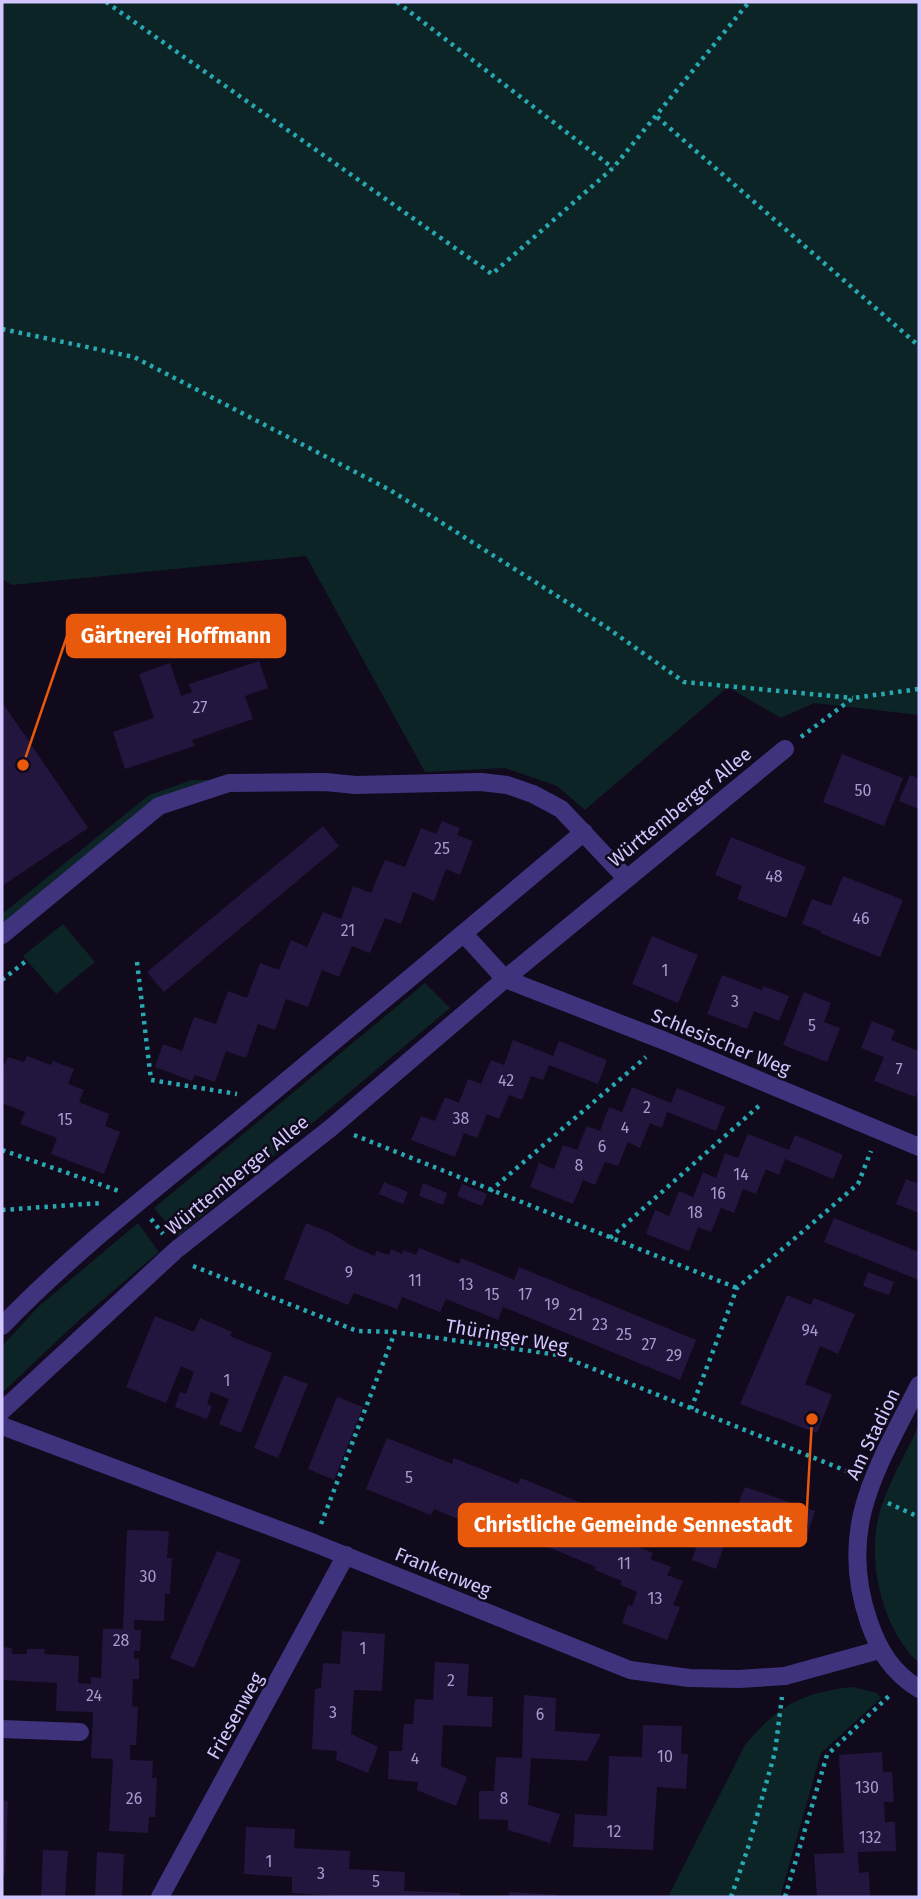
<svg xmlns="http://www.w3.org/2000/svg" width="921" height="1899" font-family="'Fira Sans',sans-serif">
	<rect width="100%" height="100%" fill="#100a1c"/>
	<path fill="#0d2426" d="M2,2H919V715L814,703L781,718L728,687L585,810L557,786L505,768L425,772L306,556L12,585L2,579Z
		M192,780H210L2,927V914L149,795Z
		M63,924L95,962L56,994L23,956Z
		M425,983L450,1008L178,1236L154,1208Z
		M138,1223L159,1252L78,1321L2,1393V1346L38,1307Z
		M919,1425V1663C881,1628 865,1557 881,1508C890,1480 906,1453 919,1425Z
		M852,1687L877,1693L881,1698L821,1753L780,1897H668L745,1745C776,1707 803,1692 852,1687Z"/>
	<path fill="#23163e" d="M259,661L268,688L245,696L253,719L192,740L195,746L125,769L113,732L154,718L139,674L170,663L181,696L192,692L189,684Z
		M2,702L88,828L2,886Z
		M842,754L903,778L884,826L823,802Z
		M910,775L919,779V809L899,801Z
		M442,821L460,828L457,835L473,841L460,875L446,869L434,901L413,892L401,924L385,918L370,953L352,946L339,977L322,970L308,1007L286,999L275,1030L258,1024L246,1058L226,1051L215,1082L195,1075L192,1081L155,1067L163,1044L182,1051L194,1017L216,1024L228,991L247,998L260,963L279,970L291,940L307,947L323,912L341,919L353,886L371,893L385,860L405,867L421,828L436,834Z
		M323,826L339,846L164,992L147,972Z
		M731,837L806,867L786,918L737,899L742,886L715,875Z
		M843,876L903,900L880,957L820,933L821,931L802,924L812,899L831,906Z
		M652,936L698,955L678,1003L632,984Z
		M722,975L762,990L763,986L789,996L779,1021L754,1011L747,1029L707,1014Z
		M804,992L831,1003L824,1022L840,1028L827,1062L783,1045Z
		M872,1021L895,1030L891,1040L919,1051V1087L915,1097L874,1081L884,1057L861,1048Z
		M513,1040L553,1056L559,1041L607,1060L598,1084L549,1065L543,1080L531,1076L522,1100L509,1095L499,1119L487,1114L477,1138L464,1133L455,1157L411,1140L421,1116L435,1121L445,1097L459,1103L468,1079L481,1084L491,1060L504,1065Z
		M27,1056L51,1065L53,1061L74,1069L68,1084L84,1090L79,1102L109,1114L105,1126L120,1132L104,1174L51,1154L57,1138L20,1124L25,1112L2,1103V1069L8,1057L24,1062Z
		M632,1087L671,1103L677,1088L725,1107L716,1131L667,1112L662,1128L650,1123L640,1148L628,1142L618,1166L605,1162L595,1185L583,1180L573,1204L530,1187L539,1163L554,1169L563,1145L577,1150L587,1126L600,1131L609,1107L622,1112Z
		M748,1134L789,1150L795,1135L843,1155L833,1179L785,1159L779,1175L766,1169L756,1194L743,1189L734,1213L721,1208L711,1232L698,1227L689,1251L646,1234L655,1210L669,1216L679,1191L693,1197L703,1172L716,1178L725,1153L738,1158Z
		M906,1179L919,1184V1213L896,1204Z
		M384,1182L408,1192L403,1204L379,1194Z
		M423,1183L447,1193L443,1205L419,1196Z
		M462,1184L487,1194L482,1206L457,1196Z
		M834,1218L919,1252V1280L824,1242Z
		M306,1223L331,1233L352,1246L375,1256L376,1251L389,1255L391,1249L402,1254L403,1250L416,1255L419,1248L459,1264L461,1258L514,1280L519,1267L696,1340L680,1380L503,1307L498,1320L446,1299L440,1312L402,1297L397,1309L354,1293L348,1305L284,1279Z
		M868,1272L894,1282L889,1295L863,1286Z
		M787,1295L811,1305L814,1298L855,1314L838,1354L820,1346L805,1384L832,1395L817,1433L740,1404Z
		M155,1316L194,1332L200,1318L232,1332L230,1336L272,1353L241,1433L219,1424L229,1399L211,1392L207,1404L212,1406L207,1419L175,1407L180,1392L186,1394L194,1372L181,1366L166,1403L126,1387Z
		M284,1375L308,1384L278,1458L254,1448Z
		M337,1397L363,1407L334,1480L308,1469Z
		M387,1438L452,1464L454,1458L518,1484L521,1478L586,1505L584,1511L615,1524L613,1529L641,1541L639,1547L653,1553L650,1559L671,1567L667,1575L683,1581L673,1605L680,1607L667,1640L622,1623L628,1605L632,1606L637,1592L620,1585L622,1581L595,1570L596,1567L500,1527L497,1535L434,1509L431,1515L366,1489Z
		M745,1487L815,1511L807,1535L736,1510Z
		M712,1502L736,1510L716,1569L692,1560Z
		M127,1530L169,1531L167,1558H172L170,1594H165L164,1621L134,1620V1630H141L140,1651H134V1659H139V1679H133L132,1706L138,1707L136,1745H130V1760L153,1761L152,1778H157L155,1817H149L148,1833L109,1831L113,1759L91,1758L93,1712L56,1711L57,1683L2,1680V1647L12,1648V1654H27V1649H45L44,1654L79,1656L78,1683L91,1684V1677L101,1678L103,1629H123Z
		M217,1551L241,1560L194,1668L170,1658Z
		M342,1631L385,1634L382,1691L354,1690L351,1734L378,1747L368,1773L336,1760L337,1751L312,1749L315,1689L321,1688L323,1663L340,1664Z
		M435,1662L469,1664L467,1696L493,1697L492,1727L443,1725L441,1766L467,1777L456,1806L417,1790L418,1782L388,1779L389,1751H402L404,1724H413L415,1699L433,1700Z
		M524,1695L556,1698L555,1731L601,1734L587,1761L531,1758L528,1805L560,1814L550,1843L508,1830V1820L479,1819V1791H494L496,1757L522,1758Z
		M643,1725L682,1726L681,1754H688L686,1789L657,1787L653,1850L573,1847L575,1814L607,1816L609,1756L642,1757Z
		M882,1752L883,1772H892L894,1802H884L885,1822H895L896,1851L858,1852L859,1873L869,1872L870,1897H817L814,1854L844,1853L839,1755Z
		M2,1800L8,1801L5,1875H2Z
		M246,1827L295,1829L294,1848L350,1851L349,1869L405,1872L404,1891L460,1893V1897H347L292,1893V1877L244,1874Z
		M43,1850L68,1851L65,1897H41Z
		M97,1852L124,1854L122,1897H95Z
		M509,1892L557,1895V1897H509Z"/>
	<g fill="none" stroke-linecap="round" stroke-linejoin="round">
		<path stroke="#28a8b1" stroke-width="4.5" stroke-dasharray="3.5 5" stroke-linecap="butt" d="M106,2L492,274L613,168L749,2
			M397,2L613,168
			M657,117L919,346
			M2,329L134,357L390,490L606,627L684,682L853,698
			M801,737L853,698L919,689
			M137,962L151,1080L237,1094
			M2,980L26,961
			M354,1135L737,1288
			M2,1150L119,1191
			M490,1191L646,1057
			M2,1210L101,1203
			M151,1219L163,1234
			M610,1238L760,1105
			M193,1266L357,1331L395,1332L559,1355L854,1474
			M691,1409L737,1288L858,1184L871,1151
			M888,1503L919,1517
			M321,1524L395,1332
			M731,1897L748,1848L775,1752L782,1697
			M785,1897L827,1755L890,1695"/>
		<path stroke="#40337d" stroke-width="18" d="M464,934L505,979L665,1041L919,1147
			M2,935L159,806L229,783L325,782L356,785L481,782L507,785L533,794L561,809L627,879
			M2,1326C74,1251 158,1187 238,1121C354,1025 469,929 584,832
			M919,1385C878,1467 836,1527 869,1622C879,1651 892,1672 919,1689
			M2,1411L176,1250L332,1127L505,979L785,749
			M2,1426L314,1543L630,1670L689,1678L739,1679L785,1676L879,1650
			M2,1729L80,1732
			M160,1897L346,1555"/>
	</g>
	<g text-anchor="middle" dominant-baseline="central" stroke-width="5" stroke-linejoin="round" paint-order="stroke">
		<g font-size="16" fill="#a89acf">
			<text x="200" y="707">27</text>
			<text x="863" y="790">50</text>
			<text x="442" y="848">25</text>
			<text x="774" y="876">48</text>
			<text x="861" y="918">46</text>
			<text x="348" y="930">21</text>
			<text x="665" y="970">1</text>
			<text x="735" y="1001">3</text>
			<text x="812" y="1025">5</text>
			<text x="899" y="1069">7</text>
			<text x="506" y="1080">42</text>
			<text x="647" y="1107">2</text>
			<text x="461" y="1118">38</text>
			<text x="65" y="1119">15</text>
			<text x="625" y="1127">4</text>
			<text x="602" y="1146">6</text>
			<text x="579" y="1165">8</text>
			<text x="741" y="1174">14</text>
			<text x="718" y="1193">16</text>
			<text x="695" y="1212">18</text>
			<text x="349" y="1272">9</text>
			<text x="415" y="1280">11</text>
			<text x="466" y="1284">13</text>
			<text x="492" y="1294">15</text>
			<text x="525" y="1294">17</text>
			<text x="552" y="1304">19</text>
			<text x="576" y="1314">21</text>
			<text x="600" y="1324">23</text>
			<text x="810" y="1330">94</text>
			<text x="624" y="1334">25</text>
			<text x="649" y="1344">27</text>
			<text x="674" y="1355">29</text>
			<text x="227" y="1380">1</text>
			<text x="409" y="1477">5</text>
			<text x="624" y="1563">11</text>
			<text x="148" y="1576">30</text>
			<text x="655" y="1598">13</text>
			<text x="121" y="1640">28</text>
			<text x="363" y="1648">1</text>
			<text x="451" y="1680">2</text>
			<text x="94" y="1695">24</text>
			<text x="333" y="1712">3</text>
			<text x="540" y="1714">6</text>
			<text x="665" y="1756">10</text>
			<text x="415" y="1758">4</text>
			<text x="867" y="1787">130</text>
			<text x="134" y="1798">26</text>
			<text x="504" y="1798">8</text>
			<text x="614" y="1831">12</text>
			<text x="870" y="1837">132</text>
			<text x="269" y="1861">1</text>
			<text x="321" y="1873">3</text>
			<text x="376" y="1881">5</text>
		</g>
		<g font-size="19" fill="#d4c6ff" stroke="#100a1c">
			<text transform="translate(680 807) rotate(-39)">Württemberger Allee</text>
			<text transform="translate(721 1042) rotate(22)">Schlesischer Weg</text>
			<text transform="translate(237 1175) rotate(-39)">Württemberger Allee</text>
			<text transform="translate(507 1336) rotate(10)">Thüringer Weg</text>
			<text transform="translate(873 1434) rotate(-64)">Am Stadion</text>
			<text transform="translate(443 1572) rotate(22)">Frankenweg</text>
			<text transform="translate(235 1716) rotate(-61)">Friesenweg</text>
		</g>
	</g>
	<path fill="none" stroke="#e8590c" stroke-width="2.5" d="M23 765L67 636M812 1419L806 1525"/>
	<g fill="#e8590c" stroke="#100a1c" stroke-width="2.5">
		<circle cx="23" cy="765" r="7"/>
		<circle cx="812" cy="1419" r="7"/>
	</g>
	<g fill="#e8590c" stroke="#e8590c" stroke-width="2.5">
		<rect x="67" y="615" width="218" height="42" rx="7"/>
		<rect x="459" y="1504" width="347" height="42" rx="7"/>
	</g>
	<g font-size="21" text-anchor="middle" font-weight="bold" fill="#fff">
		<text x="176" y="643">Gärtnerei Hoffmann</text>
		<text x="633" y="1532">Christliche Gemeinde Sennestadt</text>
	</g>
	<rect width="921" height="1899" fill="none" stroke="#d4c6ff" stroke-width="7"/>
</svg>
